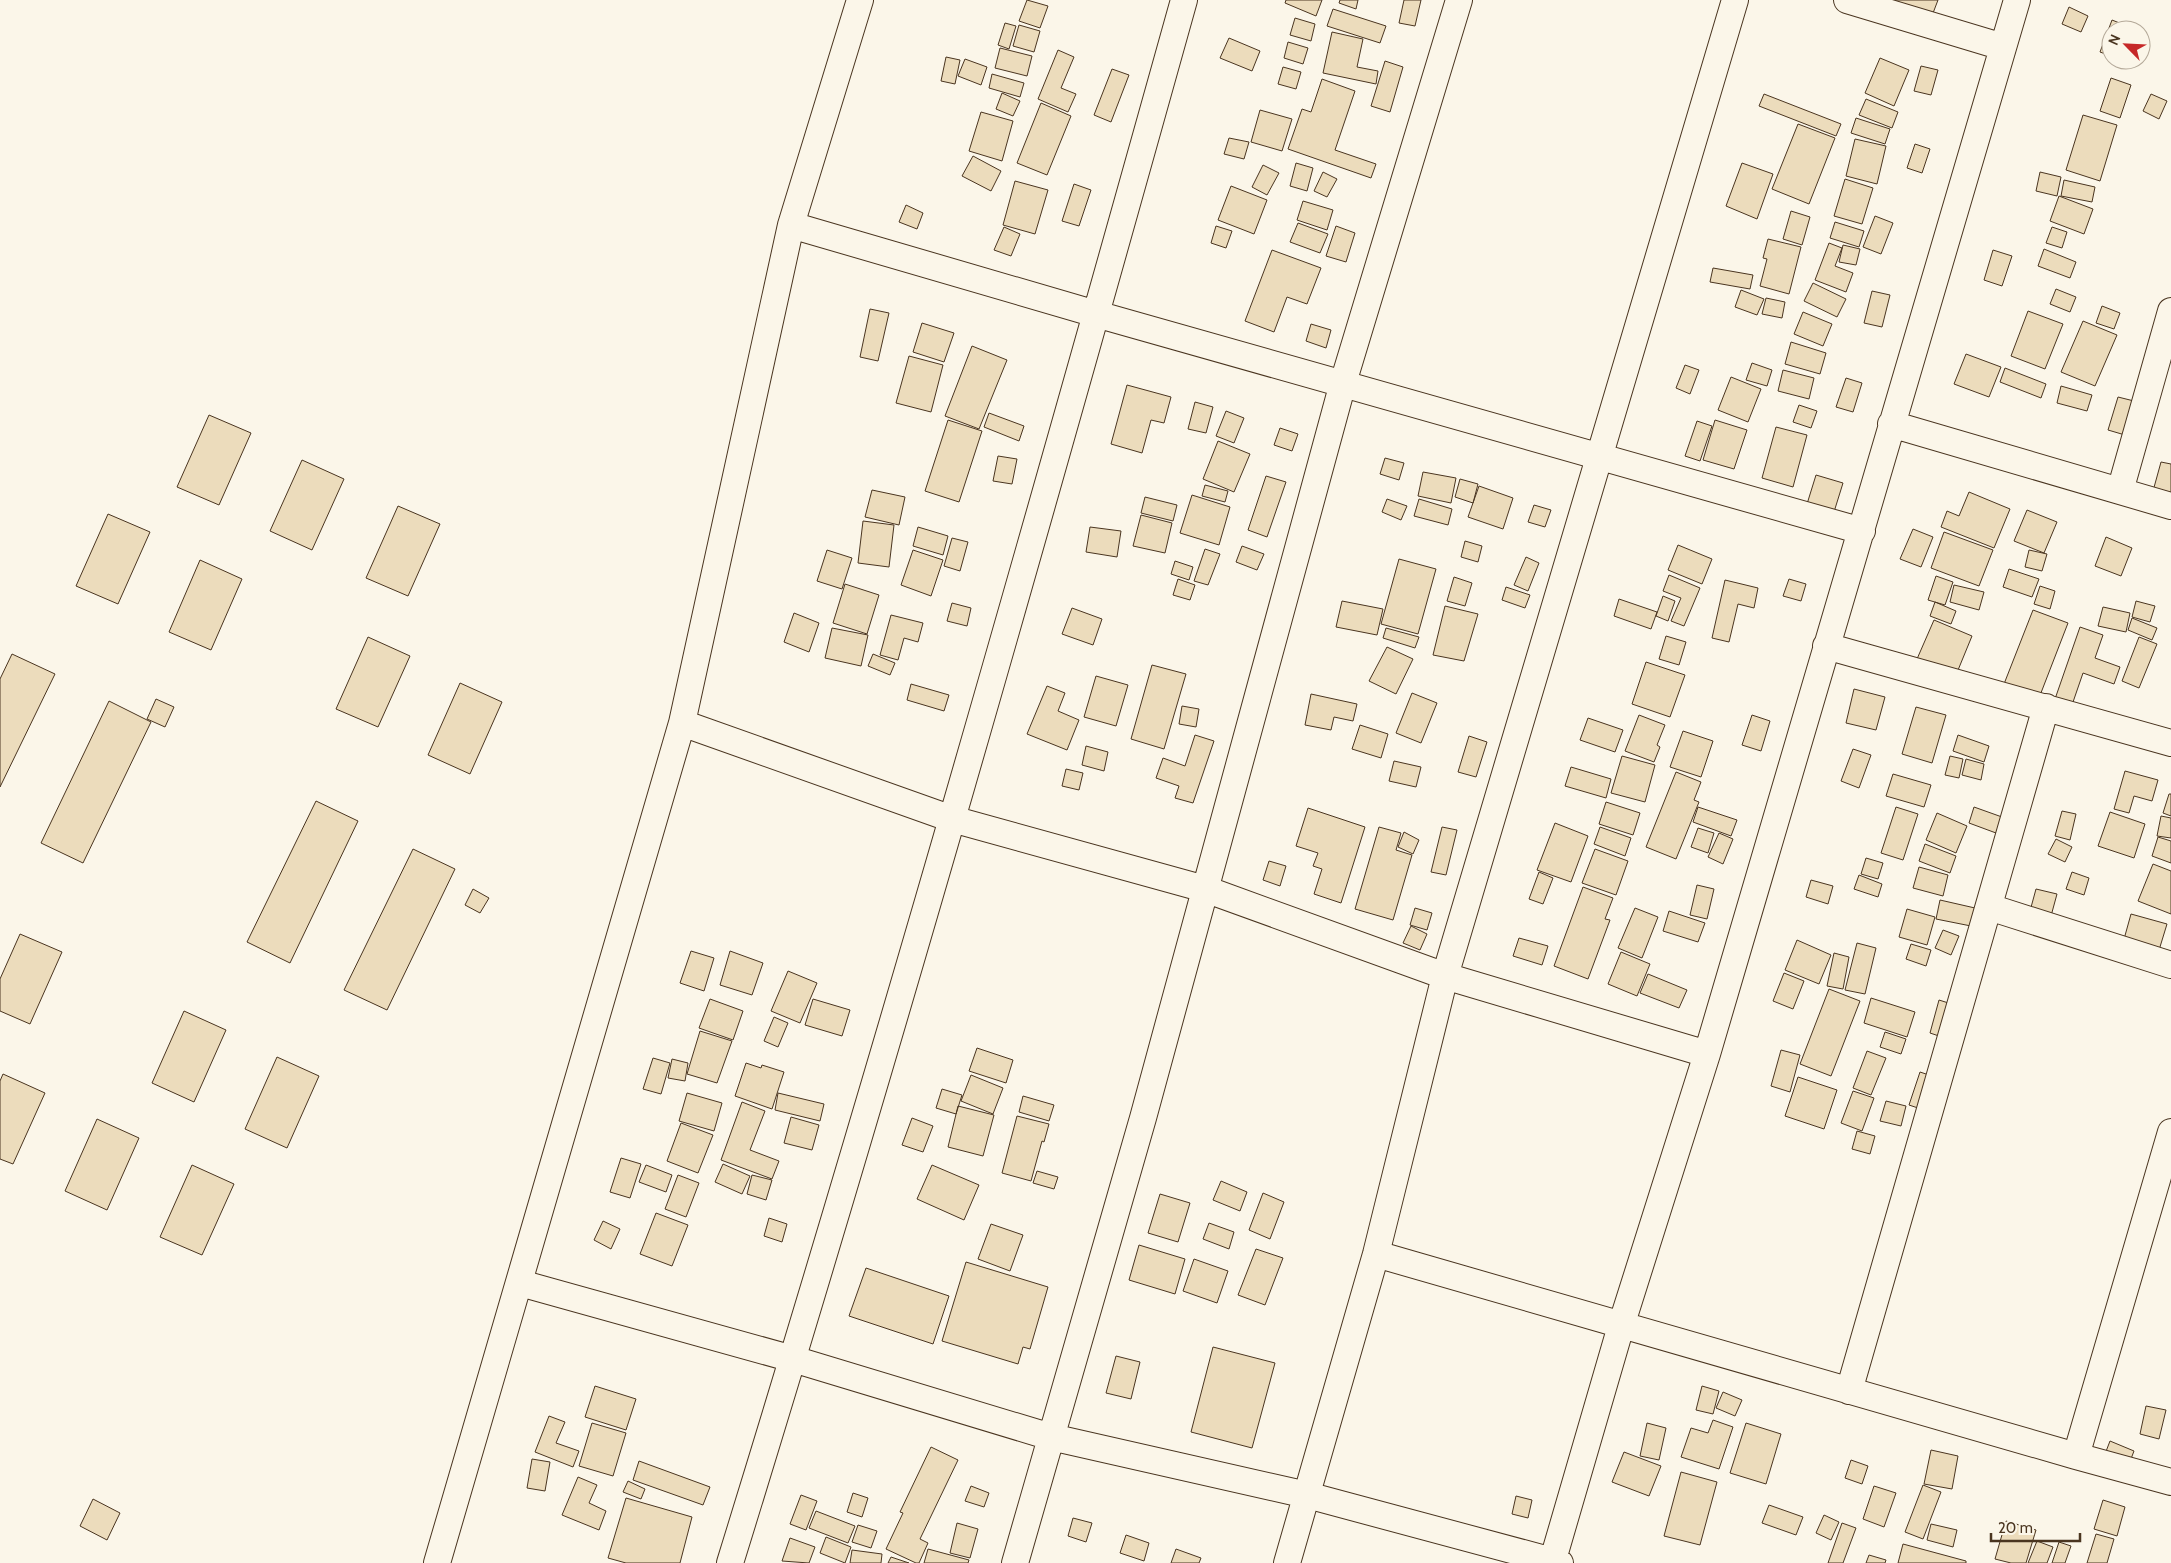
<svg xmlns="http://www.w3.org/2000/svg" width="2171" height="1563" font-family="Cabin,sans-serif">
	<rect width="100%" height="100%" fill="#fbf6e9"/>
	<path fill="#ecdcbc" stroke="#4a3520" d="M1027,0L1048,6L1040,28L1019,21Z
		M1286,0H1322L1316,16L1285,3Z
		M1340,0H1358L1356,9L1339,3Z
		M1404,0H1421L1415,26L1399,23Z
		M1894,0H1938L1930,21L1892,6Z
		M2069,7L2088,16L2081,32L2062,24Z
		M1333,9L1386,26L1380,43L1327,26Z
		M1295,18L1315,24L1311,41L1290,35Z
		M2112,20L2137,30H2111V56L2100,52Z
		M1005,23L1016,26L1009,49L998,45Z
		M1019,25L1040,31L1034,52L1013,46Z
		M1332,32L1363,39L1357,67L1378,71L1376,84L1323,73Z
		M1229,38L1260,51L1252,71L1220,58Z
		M1288,42L1308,48L1303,64L1284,58Z
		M1000,48L1032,56L1027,76L995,68Z
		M1058,50L1074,57L1061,88L1076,94L1068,112L1038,99Z
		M946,57L960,60L955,84L941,81Z
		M1880,58L1909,70L1894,106L1865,93Z
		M965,59L987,67L981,85L958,76Z
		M1385,61L1403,67L1390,112L1371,106Z
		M1921,66L1938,70L1931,95L1914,91Z
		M1283,67L1301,72L1296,89L1278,84Z
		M1112,69L1129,75L1111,122L1094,115Z
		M992,74L1024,83L1020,97L989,88Z
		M2111,78L2131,85L2120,118L2100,111Z
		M1322,79L1355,91L1335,150L1376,164L1371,178L1288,149L1302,109L1311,112Z
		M1002,93L1020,101L1013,116L996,109Z
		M1764,94L1841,124L1836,136L1759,106Z
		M2151,94L2167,101L2159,119L2143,111Z
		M1866,99L1898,112L1892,128L1859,115Z
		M1041,103L1071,116L1047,175L1017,163Z
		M1260,110L1292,119L1282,151L1251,142Z
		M981,112L1013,121L1002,161L969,151Z
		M2083,115L2117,125L2100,181L2066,170Z
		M1856,118L1890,129L1885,144L1851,133Z
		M1798,124L1835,138L1809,204L1772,189Z
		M1229,138L1249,142L1244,159L1224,154Z
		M1855,139L1886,146L1877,184L1846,176Z
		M1915,144L1930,149L1922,173L1907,168Z
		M973,156L1001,171L991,191L962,176Z
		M1296,163L1313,168L1307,191L1290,186Z
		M1742,163L1773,174L1757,219L1726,206Z
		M1263,165L1279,173L1267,195L1252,187Z
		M1323,172L1337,179L1327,197L1314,191Z
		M2040,172L2061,177L2057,196L2036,191Z
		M1845,179L1873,188L1862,224L1834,216Z
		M2064,180L2095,187L2092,202L2061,196Z
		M1015,181L1048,190L1035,234L1003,225Z
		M1074,184L1091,190L1079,226L1062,221Z
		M1231,186L1267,200L1254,234L1218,220Z
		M2059,196L2093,209L2084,234L2050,221Z
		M1303,201L1333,210L1327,230L1297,220Z
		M906,205L923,213L917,229L899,222Z
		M1791,211L1810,217L1802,245L1783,239Z
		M1875,216L1893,223L1881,254L1863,247Z
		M1835,222L1864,231L1859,247L1830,238Z
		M1298,223L1328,234L1320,253L1290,242Z
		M1216,226L1232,231L1226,248L1211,243Z
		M1336,226L1355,233L1346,262L1326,256Z
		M1004,227L1020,234L1011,256L994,250Z
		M2052,227L2067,232L2062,248L2046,243Z
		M1768,239L1801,247L1789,294L1760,286L1767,259L1763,258Z
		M1829,243L1842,248L1835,266L1853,273L1846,292L1815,280Z
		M1843,245L1860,249L1856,265L1839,262Z
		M2044,249L2076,262L2070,278L2038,266Z
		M1272,250L1321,268L1307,304L1287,297L1274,332L1245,321Z
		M1993,250L2012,256L2002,286L1984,280Z
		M1713,268L1753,275L1750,289L1710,282Z
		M1813,283L1846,299L1837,317L1804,301Z
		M2056,289L2076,297L2070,312L2050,304Z
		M1741,290L1764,299L1757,315L1735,307Z
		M1872,291L1890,295L1882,327L1864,323Z
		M1766,298L1785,302L1782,318L1762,314Z
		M2102,306L2120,313L2114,329L2096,323Z
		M870,309L889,313L878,361L860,357Z
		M2028,311L2063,324L2045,369L2011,356Z
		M1803,312L1832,324L1823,346L1794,334Z
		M2083,321L2117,335L2095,386L2061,372Z
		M922,323L954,333L944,362L913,352Z
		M1311,324L1331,330L1326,348L1306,341Z
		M1791,342L1826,353L1820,374L1785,364Z
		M972,346L1007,360L979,429L945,416Z
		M1966,354L2001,367L1989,397L1954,384Z
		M909,356L943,365L931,412L896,403Z
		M1752,363L1772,370L1767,386L1746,380Z
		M1685,365L1699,370L1690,394L1676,388Z
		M2005,368L2046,384L2041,398L2000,382Z
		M1783,370L1814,378L1809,399L1778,391Z
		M1731,377L1761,389L1748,422L1718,410Z
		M1846,378L1862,383L1853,412L1836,407Z
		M1127,385L1171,397L1164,423L1151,420L1142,453L1111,444Z
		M2061,386L2092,395L2087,411L2057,403Z
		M2118,397L2134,401L2125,435L2108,430Z
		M1195,402L1213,407L1206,433L1188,429Z
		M1799,405L1817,411L1811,428L1793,422Z
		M1226,411L1244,418L1234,443L1216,436Z
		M989,413L1024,426L1019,441L984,427Z
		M209,415L251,433L219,505L177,487Z
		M948,420L982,431L959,502L925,491Z
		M1715,420L1747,430L1734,469L1703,460Z
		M1697,421L1712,426L1700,461L1685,456Z
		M1776,427L1807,435L1793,487L1762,478Z
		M1280,428L1298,434L1292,451L1274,445Z
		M1218,441L1250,454L1234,492L1203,479Z
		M998,456L1017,459L1012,484L993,481Z
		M1385,458L1404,463L1399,480L1380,474Z
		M302,460L344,479L312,550L270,531Z
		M2161,462L2171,464V492L2167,507L2150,502Z
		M1423,472L1456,478L1451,503L1418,496Z
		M1816,475L1843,483L1834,512L1807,504Z
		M1266,476L1286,482L1267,537L1248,530Z
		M1460,479L1478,484L1473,503L1455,497Z
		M1205,485L1228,491L1225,502L1202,496Z
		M1479,486L1513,498L1503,529L1468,517Z
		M872,490L905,497L899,525L865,517Z
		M1969,492L2010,509L1994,548L1941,527L1947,511L1959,516Z
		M1192,495L1230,507L1219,545L1180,533Z
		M1145,497L1177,505L1173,521L1141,513Z
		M1387,499L1407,506L1401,520L1382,512Z
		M1419,499L1452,509L1448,525L1414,516Z
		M1534,505L1551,510L1545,527L1528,522Z
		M398,506L440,524L408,596L366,578Z
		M2027,510L2057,522L2044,553L2014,541Z
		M108,514L150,532L118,604L76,586Z
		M1141,515L1172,523L1165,553L1133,546Z
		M863,521L894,525L889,567L858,563Z
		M918,527L948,536L943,555L913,546Z
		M1090,527L1121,531L1117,557L1086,552Z
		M1913,529L1933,537L1921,567L1900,559Z
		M1944,532L1993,550L1979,586L1931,568Z
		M2106,537L2132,548L2121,576L2095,566Z
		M952,538L968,542L960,571L944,566Z
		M1465,541L1482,546L1478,562L1461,557Z
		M1678,545L1712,559L1702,584L1668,570Z
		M1242,546L1264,554L1257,570L1236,562Z
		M1205,549L1220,554L1208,585L1194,581Z
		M827,550L852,558L842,589L817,581Z
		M913,550L943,560L931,596L901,585Z
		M2029,550L2047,554L2042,571L2025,567Z
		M1526,557L1539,563L1528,591L1514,585Z
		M1399,559L1436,569L1418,634L1381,624Z
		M200,560L242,579L211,650L169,632Z
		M1175,561L1193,567L1189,580L1171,574Z
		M2009,569L2039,579L2032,597L2003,587Z
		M1669,575L1700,588L1684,626L1671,621L1681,598L1663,591Z
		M1936,576L1953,582L1945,605L1928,600Z
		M1454,577L1472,583L1465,606L1447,601Z
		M1178,579L1195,585L1190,600L1173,595Z
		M1789,579L1806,584L1801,601L1783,596Z
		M1725,580L1758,588L1754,608L1738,604L1729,642L1712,638Z
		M845,584L879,595L867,634L833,623Z
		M1954,585L1984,592L1979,610L1950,602Z
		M2040,586L2055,591L2050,609L2034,604Z
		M1506,587L1530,595L1525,608L1502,600Z
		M1663,596L1675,601L1668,621L1656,616Z
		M1619,599L1657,612L1651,629L1614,616Z
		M1342,601L1383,609L1377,635L1336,627Z
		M2136,601L2155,606L2150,622L2132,617Z
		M1935,602L1956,611L1951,624L1930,616Z
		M952,603L971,608L967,626L947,621Z
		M1445,606L1478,614L1464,661L1433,655Z
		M2103,607L2130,613L2126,632L2098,626Z
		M1072,608L1102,619L1093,645L1062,634Z
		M2033,610L2068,623L2039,698L2004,684Z
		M794,613L819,623L809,652L784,642Z
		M891,615L923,623L918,642L904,638L898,660L880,655Z
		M2132,618L2157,628L2152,640L2128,630Z
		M1934,620L1972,636L1956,675L1917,659Z
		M2080,627L2103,635L2095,658L2120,667L2114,684L2083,673L2072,705L2055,699Z
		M832,628L868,635L861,666L825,658Z
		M1386,628L1419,637L1415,648L1383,638Z
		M1666,636L1686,642L1679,665L1659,659Z
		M368,637L410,656L378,727L336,709Z
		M2139,637L2157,644L2139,688L2122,681Z
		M1387,647L1413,659L1396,694L1369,681Z
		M12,654L55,674L0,787V679Z
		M873,654L895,663L890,675L868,666Z
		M1646,662L1685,675L1670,717L1632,704Z
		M1152,665L1186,674L1164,749L1131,739Z
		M1096,676L1128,685L1116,726L1084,717Z
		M460,683L502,702L470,774L428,755Z
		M911,684L949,695L944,711L907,700Z
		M1047,686L1065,693L1058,711L1079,720L1067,750L1027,734Z
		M1854,689L1885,697L1876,730L1846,723Z
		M1412,693L1437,703L1421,743L1396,733Z
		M1311,694L1357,704L1353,721L1334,717L1331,730L1305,725Z
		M156,699L174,707L165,727L147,719Z
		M109,701L151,722L83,863L41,843Z
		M1182,706L1199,709L1196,727L1179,724Z
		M1916,707L1946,715L1932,763L1902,754Z
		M1639,715L1665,725L1657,745L1660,747L1654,762L1625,751Z
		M1752,715L1770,721L1761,751L1742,745Z
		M1588,718L1623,730L1615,752L1580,740Z
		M1360,725L1388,734L1381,758L1352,749Z
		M1683,731L1713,741L1701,777L1670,767Z
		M1195,735L1214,741L1193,803L1175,798L1179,786L1156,778L1163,758L1185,766Z
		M1958,735L1989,746L1984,762L1953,751Z
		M1469,736L1487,742L1476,777L1458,772Z
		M1086,746L1108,752L1104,771L1082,765Z
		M1853,749L1871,755L1859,788L1841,781Z
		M1622,756L1655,765L1645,802L1611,793Z
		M1950,756L1963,759L1959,778L1945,775Z
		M1966,759L1984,764L1981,780L1962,775Z
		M1394,761L1421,767L1416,787L1389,781Z
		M1571,767L1611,779L1606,798L1565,786Z
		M1066,769L1083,773L1079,790L1062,786Z
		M2125,771L2158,780L2152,801L2134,796L2129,813L2114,809Z
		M1676,772L1701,782L1694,800L1699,802L1676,859L1646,847Z
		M1893,774L1931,785L1924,807L1886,796Z
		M2169,794H2171V816L2163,813Z
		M316,801L358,821L290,963L247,942Z
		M1606,802L1640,813L1633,835L1599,824Z
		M1698,807L1737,820L1731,836L1693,822Z
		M1896,807L1918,814L1903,860L1881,853Z
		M1974,807L2002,817L1996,833L1969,823Z
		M1308,808L1365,827L1341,903L1314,894L1322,869L1313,866L1318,853L1296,846Z
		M2062,811L2076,814L2070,840L2055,836Z
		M2110,812L2145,824L2134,858L2098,846Z
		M1937,813L1967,826L1956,853L1926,840Z
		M2161,816L2171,818V838L2157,836Z
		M1555,823L1588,836L1571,882L1537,870Z
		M1379,827L1401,833L1396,850L1412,855L1393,920L1355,909Z
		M1442,827L1457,830L1446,875L1431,872Z
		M1600,827L1631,838L1625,856L1594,844Z
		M1698,828L1714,833L1708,853L1691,847Z
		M1404,832L1419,840L1413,854L1398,847Z
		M1719,833L1733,839L1723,864L1708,857Z
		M2158,837L2171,841V863L2152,856Z
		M2056,839L2072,847L2065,862L2048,854Z
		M1925,844L1956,856L1950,873L1919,861Z
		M413,849L455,869L387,1010L344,990Z
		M1595,849L1628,861L1616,895L1582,883Z
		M1866,858L1883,863L1878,879L1861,874Z
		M1269,861L1286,866L1280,886L1263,880Z
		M2153,864L2171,871V914L2138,901Z
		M1919,867L1948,875L1943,896L1913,888Z
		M1539,872L1553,878L1543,904L1529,899Z
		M2072,872L2089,878L2084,895L2066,889Z
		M1859,875L1882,884L1878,897L1854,889Z
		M1811,880L1833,886L1828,904L1806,897Z
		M1697,885L1714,889L1707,919L1690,915Z
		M1583,887L1613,898L1605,919L1610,920L1588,979L1554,966Z
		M473,889L489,898L480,913L465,905Z
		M2036,889L2057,894L2048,927L2027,922Z
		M1940,900L1975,908L1971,926L1936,919Z
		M1415,908L1432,913L1427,930L1410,925Z
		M1635,908L1658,917L1642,958L1618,948Z
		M1907,909L1935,917L1927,945L1899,937Z
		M1669,911L1705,923L1698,942L1663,931Z
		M2131,914L2167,924L2156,960L2121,950Z
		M1411,926L1427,934L1420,950L1403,943Z
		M1943,930L1959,936L1951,955L1935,948Z
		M20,934L62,952L30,1024L0,1011V979Z
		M1519,938L1548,946L1542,965L1513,956Z
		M1797,940L1831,955L1819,984L1785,970Z
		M1857,943L1876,948L1865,994L1845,990Z
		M1911,944L1931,950L1926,966L1906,959Z
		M691,951L714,958L704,991L680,983Z
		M730,951L763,963L752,995L720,985Z
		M1621,952L1650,964L1637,996L1608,984Z
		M1834,953L1849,957L1843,989L1827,986Z
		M788,971L817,983L800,1023L771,1011Z
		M1784,973L1804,981L1793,1009L1773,1001Z
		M1648,974L1687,990L1679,1008L1640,993Z
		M1829,989L1860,1001L1831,1076L1800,1064Z
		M1871,998L1915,1012L1907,1037L1864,1023Z
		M710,999L743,1011L733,1040L699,1028Z
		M813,999L850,1010L842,1036L805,1025Z
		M1939,1000L1958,1006L1948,1039L1930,1033Z
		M184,1011L226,1030L194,1102L152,1083Z
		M774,1017L788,1023L778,1047L764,1041Z
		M700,1031L732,1041L717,1083L687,1074Z
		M1885,1032L1906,1039L1901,1054L1880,1047Z
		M977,1048L1013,1060L1006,1083L969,1071Z
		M1781,1050L1800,1055L1790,1092L1771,1086Z
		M1867,1051L1886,1058L1871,1095L1853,1088Z
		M277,1057L319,1076L287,1148L245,1129Z
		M653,1058L670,1063L661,1094L643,1089Z
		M672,1059L688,1063L685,1081L668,1078Z
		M746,1063L761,1068L762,1065L784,1072L772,1109L735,1096Z
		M1920,1072L1938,1078L1927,1111L1909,1105Z
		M3,1074L45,1093L13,1164L0,1159V1081Z
		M971,1075L1003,1088L993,1114L961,1101Z
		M1798,1077L1837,1090L1824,1129L1785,1116Z
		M942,1089L962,1095L956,1114L936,1108Z
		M1853,1091L1874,1098L1862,1131L1841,1123Z
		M687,1093L722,1103L714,1131L679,1121Z
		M778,1093L824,1104L820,1121L775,1110Z
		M1023,1096L1054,1105L1049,1121L1019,1112Z
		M1886,1101L1906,1106L1901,1126L1880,1121Z
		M742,1102L765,1111L750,1150L779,1161L772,1179L721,1160Z
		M958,1106L994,1115L983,1156L948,1147Z
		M1017,1116L1049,1124L1044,1142L1042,1141L1031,1181L1002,1173Z
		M791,1117L819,1125L812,1150L784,1143Z
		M912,1118L933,1126L923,1152L902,1145Z
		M97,1119L139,1138L107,1210L65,1191Z
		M681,1123L713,1135L698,1173L667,1161Z
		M1857,1131L1875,1136L1870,1154L1852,1149Z
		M621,1158L641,1164L630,1198L610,1192Z
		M723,1164L750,1176L742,1194L715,1182Z
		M192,1165L234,1184L202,1255L160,1237Z
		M646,1165L672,1175L666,1192L639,1182Z
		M932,1165L979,1185L964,1220L917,1199Z
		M1037,1171L1058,1177L1054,1189L1033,1183Z
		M678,1175L699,1183L686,1217L665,1209Z
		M752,1175L772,1180L766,1200L747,1194Z
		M1221,1181L1247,1192L1240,1211L1213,1200Z
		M1263,1193L1284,1202L1270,1239L1249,1230Z
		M1160,1194L1190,1203L1178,1242L1148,1233Z
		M656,1213L688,1225L672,1266L640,1254Z
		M769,1218L787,1224L782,1242L764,1236Z
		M603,1221L620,1229L611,1249L594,1240Z
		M1209,1223L1234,1232L1229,1249L1203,1239Z
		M991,1224L1023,1235L1010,1271L978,1259Z
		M1139,1245L1185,1259L1175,1294L1129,1280Z
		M1256,1249L1283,1258L1265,1305L1238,1295Z
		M1194,1259L1228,1271L1217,1303L1183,1291Z
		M966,1262L1048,1287L1030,1349L1023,1347L1018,1364L942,1341Z
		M866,1268L949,1296L933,1344L849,1316Z
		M1213,1347L1275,1363L1252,1448L1191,1432Z
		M1116,1356L1140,1362L1131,1399L1106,1393Z
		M595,1386L636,1399L626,1430L585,1417Z
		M1702,1386L1719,1391L1713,1414L1696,1410Z
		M1723,1392L1742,1400L1735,1416L1716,1408Z
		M2146,1406L2166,1410L2159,1439L2140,1434Z
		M549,1416L565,1422L556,1443L579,1451L573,1467L535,1452Z
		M1713,1420L1733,1427L1719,1469L1681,1457L1691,1428L1708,1433Z
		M592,1423L626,1433L613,1476L579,1466Z
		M1647,1423L1666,1428L1659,1460L1640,1456Z
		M1746,1423L1781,1434L1766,1484L1730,1473Z
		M2110,1441L2134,1451L2129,1464L2105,1454Z
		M931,1447L958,1460L920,1539L928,1543L919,1563H916L886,1549L903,1513L900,1512Z
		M1931,1450L1958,1456L1952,1489L1924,1484Z
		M1624,1452L1661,1466L1649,1496L1612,1482Z
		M532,1459L550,1462L545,1491L527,1488Z
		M1851,1460L1868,1466L1862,1484L1845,1478Z
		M639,1461L710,1487L703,1505L633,1480Z
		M1681,1472L1717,1482L1700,1545L1664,1536Z
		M578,1477L597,1485L589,1503L606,1511L599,1530L562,1515Z
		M628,1481L645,1489L641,1499L623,1492Z
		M1923,1485L1941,1492L1923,1539L1905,1532Z
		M971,1486L989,1493L984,1507L965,1501Z
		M1874,1486L1896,1493L1884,1527L1863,1519Z
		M853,1493L868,1498L862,1517L847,1512Z
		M801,1495L817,1501L806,1530L790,1524Z
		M1516,1496L1532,1500L1528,1518L1512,1514Z
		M626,1498L692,1517L680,1563H626L608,1558Z
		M93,1499L120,1513L107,1540L80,1526Z
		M2103,1500L2125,1507L2117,1536L2094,1529Z
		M1769,1505L1803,1517L1796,1535L1762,1523Z
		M816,1511L855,1526L848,1543L809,1528Z
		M1824,1515L1839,1522L1831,1540L1816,1533Z
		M1073,1518L1092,1523L1086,1542L1068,1536Z
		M2006,1521L2036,1530L2026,1563H2011L1995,1559Z
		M957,1523L978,1529L970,1558L950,1553Z
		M1842,1523L1856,1528L1843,1563H1828Z
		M1931,1524L1957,1530L1953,1547L1927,1540Z
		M858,1525L877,1531L871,1548L852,1542Z
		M2096,1534L2114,1539L2107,1563H2087Z
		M1126,1535L1149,1543L1144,1561L1120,1553Z
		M826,1537L851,1547L845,1563L820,1553Z
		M790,1538L815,1547L809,1563L782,1561Z
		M2037,1541L2053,1547L2047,1563H2028Z
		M2059,1542L2071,1546L2065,1563H2052Z
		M1903,1544L1966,1561V1563H1898Z
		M928,1549L969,1560L968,1563H924Z
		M1176,1549L1201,1558L1199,1563H1171Z
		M852,1550L882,1554L881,1563H850Z
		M1869,1555L1886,1560L1885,1563H1866Z
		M891,1557L909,1563H888Z"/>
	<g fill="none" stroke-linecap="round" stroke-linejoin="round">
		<g stroke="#4a3520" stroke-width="28">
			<path id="street" d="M1847,0L2003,47
				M791,225L1096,314L1862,531
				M1891,424L2171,506
				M2120,491L2171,311
				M1826,646L2171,743
				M682,723L952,819L1205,889L1445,976L1707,1054
				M1989,907L2171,965
				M1376,1254L2076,1456L2171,1482
				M520,1283L793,1359L1051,1437L1307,1495L1560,1563
				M1849,1391L2046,707
				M2076,1456L2171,1132
				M437,1563L682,723L791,225L860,0
				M730,1563C890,1045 1038,523 1184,0
				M1015,1563L1143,1118L1343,383L1459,0
				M1287,1563L1376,1254L1445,976L1735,0
				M1552,1563L1621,1326L1707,1054L2017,0"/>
		</g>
		<use href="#street" stroke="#fbf6e9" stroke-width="26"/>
	</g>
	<g transform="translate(2126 45) rotate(294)"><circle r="24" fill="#fbf6e9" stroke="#b4a999"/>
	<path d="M0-4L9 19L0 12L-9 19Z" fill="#c62828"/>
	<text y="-8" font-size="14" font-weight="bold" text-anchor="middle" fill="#4a3520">N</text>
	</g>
	<path d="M1991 1533v8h89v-8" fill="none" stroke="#4a3520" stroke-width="2.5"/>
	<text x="1998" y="1533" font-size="15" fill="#4a3520" stroke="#fbf6e9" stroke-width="4" paint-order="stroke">20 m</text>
</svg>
